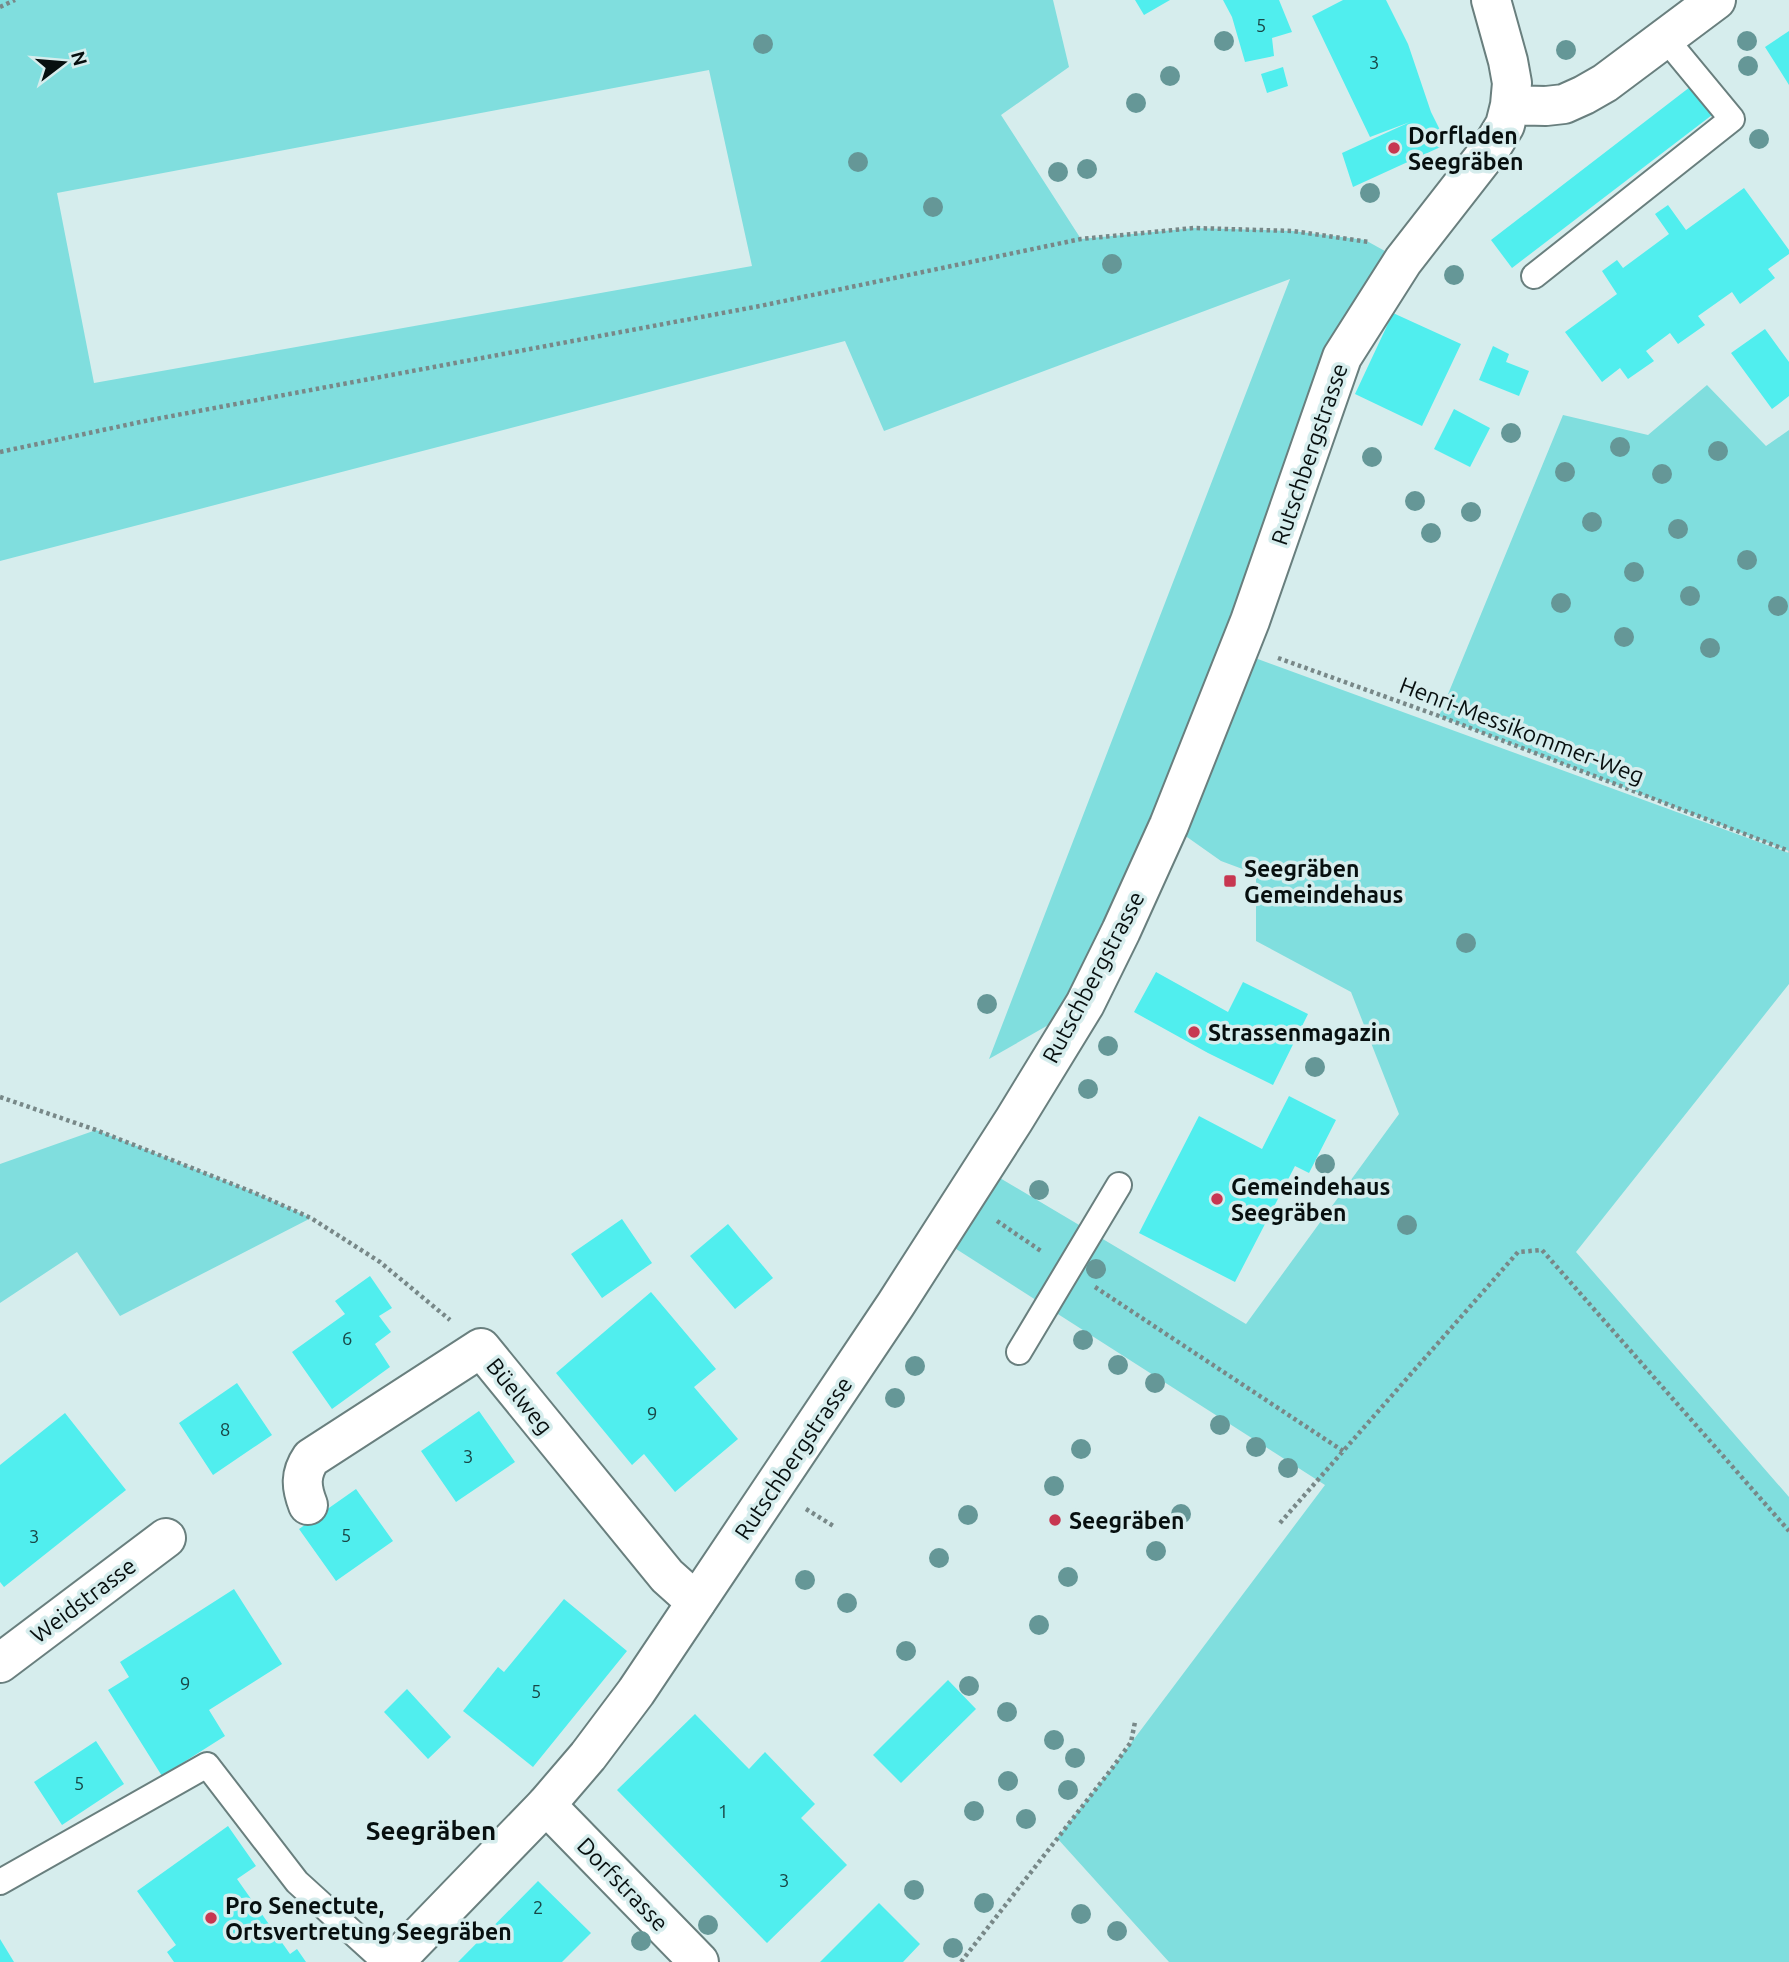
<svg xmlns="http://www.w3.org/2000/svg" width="1789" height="1962" font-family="Ubuntu,sans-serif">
	<rect width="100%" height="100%" fill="#d6eded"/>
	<path fill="#80dede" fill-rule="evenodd" d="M0,0H1053L1069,67L1001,115L1081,239L1194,228L1293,231L1365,240L1403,261L1342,357L1255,658L1789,853V984L1576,1252L1789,1497V1962H1169L1057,1838L1113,1767L1325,1485L939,1238L983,1168L1246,1324L1399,1114L1351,992L1256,941V874L1221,861L1170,825L1085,1004L989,1059L1290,279L884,431L845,341L0,561ZM709,70L752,266L94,383L57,193Z
		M1707,385L1766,446L1789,430V851L1439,716L1563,415L1648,435Z
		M96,1130L255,1193L311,1218L120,1316L77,1252L0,1303V1164Z"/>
	<path fill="#50eeee" d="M1135,0H1170L1144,15Z
		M1223,0H1279L1292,32L1272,38L1274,56L1245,62L1232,17Z
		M1343,0H1386L1408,44L1431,112L1447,144L1353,187L1342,153L1410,122L1370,137L1312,16Z
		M1789,31V85L1765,47Z
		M1283,67L1288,86L1267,93L1261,74Z
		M1690,87L1712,115L1512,268L1491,240Z
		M1744,188L1789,250V254L1768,269L1775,278L1740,304L1732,292L1698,316L1705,325L1678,344L1670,333L1646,351L1654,361L1628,379L1620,368L1602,382L1565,332L1617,294L1602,271L1617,260L1623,268L1669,234L1655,214L1668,205L1686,230Z
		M1393,313L1461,344L1422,426L1355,394Z
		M1765,329L1789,362V396L1772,409L1731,353Z
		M1493,346L1509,354L1506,362L1529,371L1519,396L1479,380Z
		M1454,409L1490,428L1470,467L1434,449Z
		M1156,972L1228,1012L1243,982L1308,1014L1273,1085L1208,1053L1134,1012Z
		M1289,1096L1336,1120L1309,1173L1295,1166L1235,1282L1139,1233L1199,1116L1262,1149Z
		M622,1219L652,1263L602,1298L571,1254Z
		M728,1224L773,1278L735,1309L690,1256Z
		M370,1276L392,1308L379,1316L391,1332L375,1344L390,1367L332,1409L292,1352L345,1314L335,1301Z
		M651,1292L716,1369L694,1387L738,1439L675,1492L644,1454L632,1465L556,1373Z
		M237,1383L272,1435L213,1475L179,1423Z
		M479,1411L515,1462L456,1502L421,1451Z
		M65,1413L126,1490L4,1587L0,1582V1465Z
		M356,1489L393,1541L336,1581L299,1529Z
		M234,1589L282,1664L209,1710L225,1736L162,1776L108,1690L129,1677L120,1662Z
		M564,1599L627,1651L533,1767L463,1711L498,1667L504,1672Z
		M948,1680L976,1709L901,1783L873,1755Z
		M407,1689L451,1737L428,1759L384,1712Z
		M695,1714L749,1769L765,1752L815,1804L801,1818L847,1865L767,1943L617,1790Z
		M96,1741L124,1784L62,1825L34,1782Z
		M228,1826L256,1866L237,1879L290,1954L297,1949L306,1962H174L167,1952L176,1945L137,1891Z
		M538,1881L591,1933L562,1962H458Z
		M879,1903L920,1944L903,1962H820Z
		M0,1939L14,1962H0Z"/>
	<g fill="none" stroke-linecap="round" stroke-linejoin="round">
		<g stroke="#697f7e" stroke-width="28">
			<path id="lane" d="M1534,276L1732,119L1665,38
				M1019,1352L1119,1185
				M0,1882L207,1765L297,1882L385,1962"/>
		</g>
		<g stroke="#697f7e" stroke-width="42">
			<path id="street" d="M308,1505C301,1487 300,1474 311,1458L481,1348L667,1576L696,1602
				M0,1663L166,1538
				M546,1805L699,1962"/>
		</g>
		<g stroke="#697f7e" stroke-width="42">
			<path id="secondary" d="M1510,105L1546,106L1564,104L1584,95L1605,83L1716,0
				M394,1962L546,1805L588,1756L636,1692L896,1304L1014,1120L1085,1004L1121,931L1169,825L1250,621L1342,357L1403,261L1491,148L1505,125L1510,105L1512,83L1508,61L1491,0"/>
		</g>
		<path stroke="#788888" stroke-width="4.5" stroke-dasharray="3.5 3.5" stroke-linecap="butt" d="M0,7L15,0
			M0,452L145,421L760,306L1081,239L1194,228L1293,231L1369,242
			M1278,658L1439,716L1789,851
			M0,1097L96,1130L255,1193L311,1218L380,1262L450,1320
			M997,1221L1041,1251
			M1095,1287L1343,1451
			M806,1509L835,1527
			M1280,1523L1518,1252L1542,1250L1789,1531
			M961,1962L1113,1767L1131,1742L1135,1722"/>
		<use href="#lane" stroke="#fff" stroke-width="24"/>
		<use href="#street" stroke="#fff" stroke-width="38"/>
		<use href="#secondary" stroke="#fff" stroke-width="38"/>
	</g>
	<g fill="#659797">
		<circle cx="1224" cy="41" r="10"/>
		<circle cx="1747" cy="41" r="10"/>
		<circle cx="763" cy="44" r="10"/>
		<circle cx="1566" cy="50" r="10"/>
		<circle cx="1748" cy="66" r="10"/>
		<circle cx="1170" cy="76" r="10"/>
		<circle cx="1136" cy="103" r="10"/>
		<circle cx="1759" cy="139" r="10"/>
		<circle cx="858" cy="162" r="10"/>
		<circle cx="1087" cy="169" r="10"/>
		<circle cx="1058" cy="172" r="10"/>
		<circle cx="1370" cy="193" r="10"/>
		<circle cx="933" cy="207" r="10"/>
		<circle cx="1112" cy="264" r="10"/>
		<circle cx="1454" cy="275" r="10"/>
		<circle cx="1511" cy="433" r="10"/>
		<circle cx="1620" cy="447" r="10"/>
		<circle cx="1718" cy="451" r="10"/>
		<circle cx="1372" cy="457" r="10"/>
		<circle cx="1565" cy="472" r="10"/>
		<circle cx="1662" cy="474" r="10"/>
		<circle cx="1415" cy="501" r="10"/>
		<circle cx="1471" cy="512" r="10"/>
		<circle cx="1592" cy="522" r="10"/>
		<circle cx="1678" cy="529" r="10"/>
		<circle cx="1431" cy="533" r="10"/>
		<circle cx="1747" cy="560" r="10"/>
		<circle cx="1634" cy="572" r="10"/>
		<circle cx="1690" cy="596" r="10"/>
		<circle cx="1561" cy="603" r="10"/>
		<circle cx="1778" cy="606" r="10"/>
		<circle cx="1624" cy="637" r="10"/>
		<circle cx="1710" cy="648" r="10"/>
		<circle cx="1466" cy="943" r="10"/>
		<circle cx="987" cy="1004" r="10"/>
		<circle cx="1108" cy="1046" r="10"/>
		<circle cx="1315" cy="1067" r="10"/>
		<circle cx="1088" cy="1089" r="10"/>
		<circle cx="1325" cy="1164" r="10"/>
		<circle cx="1039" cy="1190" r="10"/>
		<circle cx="1407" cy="1225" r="10"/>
		<circle cx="1096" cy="1269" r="10"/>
		<circle cx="1083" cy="1340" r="10"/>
		<circle cx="1118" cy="1365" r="10"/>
		<circle cx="915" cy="1366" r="10"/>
		<circle cx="1155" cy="1383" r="10"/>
		<circle cx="895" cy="1398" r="10"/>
		<circle cx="1220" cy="1425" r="10"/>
		<circle cx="1256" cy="1447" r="10"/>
		<circle cx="1081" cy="1449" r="10"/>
		<circle cx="1288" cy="1468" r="10"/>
		<circle cx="1054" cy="1486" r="10"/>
		<circle cx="1181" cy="1514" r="10"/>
		<circle cx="968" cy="1515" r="10"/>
		<circle cx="1156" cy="1551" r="10"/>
		<circle cx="939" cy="1558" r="10"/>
		<circle cx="1068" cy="1577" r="10"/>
		<circle cx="805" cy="1580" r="10"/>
		<circle cx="847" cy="1603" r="10"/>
		<circle cx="1039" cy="1625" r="10"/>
		<circle cx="906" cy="1651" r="10"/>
		<circle cx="969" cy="1686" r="10"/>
		<circle cx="1007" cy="1712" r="10"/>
		<circle cx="1054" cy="1740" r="10"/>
		<circle cx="1075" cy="1758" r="10"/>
		<circle cx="1008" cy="1781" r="10"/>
		<circle cx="1068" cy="1790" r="10"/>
		<circle cx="974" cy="1811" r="10"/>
		<circle cx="1026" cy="1819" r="10"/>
		<circle cx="914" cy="1890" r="10"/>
		<circle cx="984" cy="1903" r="10"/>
		<circle cx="1081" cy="1914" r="10"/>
		<circle cx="708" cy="1925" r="10"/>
		<circle cx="1117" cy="1931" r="10"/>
		<circle cx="641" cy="1941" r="10"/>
		<circle cx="953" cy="1948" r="10"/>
	</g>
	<g fill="#c73751" stroke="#d6eded" stroke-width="2.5">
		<circle cx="1394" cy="148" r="7"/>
		<rect x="1223" y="874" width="14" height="14" rx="3.5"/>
		<circle cx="1194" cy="1032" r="7"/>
		<circle cx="1217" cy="1199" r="7"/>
		<circle cx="1055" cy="1520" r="7"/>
		<circle cx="211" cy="1918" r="7"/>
	</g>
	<g text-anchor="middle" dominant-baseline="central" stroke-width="7" stroke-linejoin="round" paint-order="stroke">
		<g font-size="19" fill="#194747">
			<text x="1261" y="25">5</text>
			<text x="1374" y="62">3</text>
			<text x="347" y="1338">6</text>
			<text x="652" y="1413">9</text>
			<text x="225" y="1429">8</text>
			<text x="468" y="1456">3</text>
			<text x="346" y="1535">5</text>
			<text x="34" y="1536">3</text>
			<text x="185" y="1683">9</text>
			<text x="536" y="1691">5</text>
			<text x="79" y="1783">5</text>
			<text x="723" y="1811">1</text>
			<text x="784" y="1880">3</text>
			<text x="538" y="1907">2</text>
		</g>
		<g font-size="23" font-weight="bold" fill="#070f0f" stroke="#d6eded" text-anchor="start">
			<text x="1408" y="135">Dorfladen<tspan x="1408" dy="26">Seegräben</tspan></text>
			<text x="1244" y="868">Seegräben<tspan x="1244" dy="26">Gemeindehaus</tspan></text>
			<text x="1208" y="1032">Strassenmagazin</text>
			<text x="1231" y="1186">Gemeindehaus<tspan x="1231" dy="26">Seegräben</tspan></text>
			<text x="1069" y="1520">Seegräben</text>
			<text x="225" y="1905">Pro Senectute,<tspan x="225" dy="26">Ortsvertretung Seegräben</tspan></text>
		</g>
		<g font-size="23" fill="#070f0f" stroke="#d6eded">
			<text transform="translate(1309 454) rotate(-71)">Rutschbergstrasse</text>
			<text transform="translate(1522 730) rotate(21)">Henri-Messikommer-Weg</text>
			<text transform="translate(1093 977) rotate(-62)">Rutschbergstrasse</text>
			<text transform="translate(520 1396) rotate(51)">Büelweg</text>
			<text transform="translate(793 1458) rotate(-56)">Rutschbergstrasse</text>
			<text transform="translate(83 1600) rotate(-37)">Weidstrasse</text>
			<text transform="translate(623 1884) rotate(46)">Dorfstrasse</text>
		</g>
		<g font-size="26" font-weight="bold" fill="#070f0f" stroke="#d6eded">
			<text x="431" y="1830">Seegräben</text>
		</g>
	</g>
	<g transform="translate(63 63) rotate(74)" stroke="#d6eded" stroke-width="5" paint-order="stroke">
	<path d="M0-5L12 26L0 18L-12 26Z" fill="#070f0f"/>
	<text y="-10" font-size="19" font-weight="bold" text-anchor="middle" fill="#070f0f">N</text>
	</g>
</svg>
